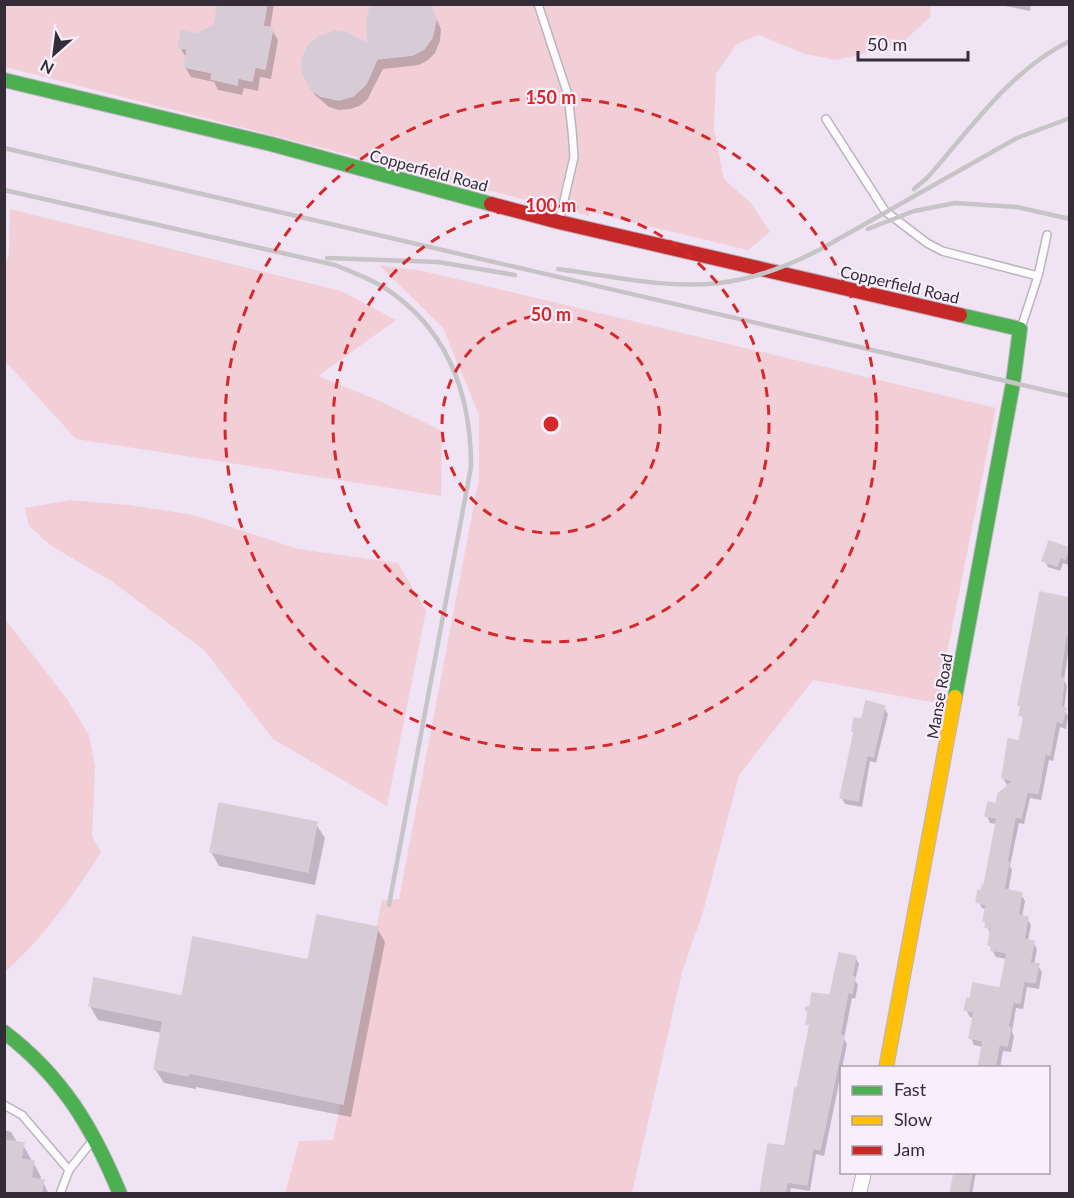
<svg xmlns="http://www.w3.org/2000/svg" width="1074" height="1198" font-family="Lato,sans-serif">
	<rect width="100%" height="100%" fill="#efe3f4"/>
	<path fill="#f2cfd7" d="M4,5H931L930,17L901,44L837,60L805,54L759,35L737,44L716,74L714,129L724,179L752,204L770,232L748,250L590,212L589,216L5,67Z
		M10,209L341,291L396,320L318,376L382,402L442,431L441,496L76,439L5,361L4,267L9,254Z
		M379,265L423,271L996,408L937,703L813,680L739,775L703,912L682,972L632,1193L285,1194L299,1141L333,1140L382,900L399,899L479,478V415L443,328Z
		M70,500L129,505L194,515L298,549L398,563L426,611L387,806L273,739L204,650L111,581L50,545L29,526L25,508Z
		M5,619L67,699L89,735L95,767L92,836L101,852C77,891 39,943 5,972Z"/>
	<path fill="#0003" d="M219,4H274L270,29L272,30L278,40L271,79L260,77L258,91L244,88L242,95L218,90L214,82L191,77L185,67L186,58L180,47L197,35L215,27Z
		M430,4L441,29L440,41L435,53L428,60L419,65L383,69L367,100L359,106L350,109L339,110L329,107L315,95L309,84L370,46Z
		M995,4H1031L1030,11Z
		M1068,549L1069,565L1063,563L1060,571L1048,567L1044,560Z
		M1070,599V641L1064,680L1067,686L1064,709L1068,716L1066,729L1060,727L1053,761L1049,760L1041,800L1030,798L1024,824L1019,823L1010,866L1012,870L1008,892L1021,894L1025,901L1022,917L1027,918L1031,925L1028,941L1033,942L1037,949L1034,965L1038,966L1042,972L1039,989L1027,987L1023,1009L1016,1008L1012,1032L1014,1036L1011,1052L1003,1051L1000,1068H979L983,1047L974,1045L971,1038L975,1018L970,1017L966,1010L1001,990L1007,959L996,957L989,945L990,933L985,921L987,910L982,908L978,901L985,887L997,824L990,823L987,816L997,806L1010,785H1007L1003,778L1020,743L1024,721L1021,714L1022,709L1020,705Z
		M884,707L888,714L876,763L870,761L862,807L845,804L842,798L855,734L853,731Z
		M316,824L325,838L315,885L219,866L211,852Z
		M377,928L385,942L351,1117L196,1087V1089L164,1083L155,1069L162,1033L98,1020L90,1006L183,997L309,961Z
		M855,957L859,964L855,981L858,985L855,999L852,998L844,1039L847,1044L824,1156L816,1154L810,1191L791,1188L790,1194H763L786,1148L810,1028L808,1023L810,1013L832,996Z
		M4,1130L11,1132L18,1144L23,1145L31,1159L30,1162H33L41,1177L40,1181L43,1182L49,1194H4Z
		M956,1172H976L972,1194H952Z"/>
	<path fill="#d7cbd6" stroke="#d8ccd7" stroke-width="1.5" d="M218,4H267L263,26L273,28L265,69L255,67L252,81L238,78L237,85L211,79L212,73L184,67L187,49L178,48L181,31L197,34L214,25Z
		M371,4H431L436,20L432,38L424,49L413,55L377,59L366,84L353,96L339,100L320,96L310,88L302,72V60L307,47L318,37L336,31L347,33L368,44L367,18Z
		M1049,541L1069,548L1065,559L1060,557L1057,566L1042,561Z
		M1040,592L1070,598V636L1066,635L1060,677L1064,678L1061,707L1066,708L1062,723L1056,721L1050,755L1045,754L1038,794L1027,792L1021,818L1015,817L1007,861L1009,862L1004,889L1022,893L1018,915L1028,917L1024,939L1034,941L1030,963L1039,964L1035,983L1024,981L1020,1003L1013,1002L1008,1027L1011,1028L1007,1046L999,1045L995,1068H978L983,1041L969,1038L974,1012L964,1010L967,998L970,999L973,983L1000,988L1007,953L991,950L992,946L988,945L991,928L985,927L986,922L983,921L986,905L976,902L978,890L981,891L982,885H984L997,818L985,816L988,802L996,804L998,794L1013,781L1002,778L1008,739L1019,741L1024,716L1019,715L1021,706L1018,705Z
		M866,701L885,706L873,757L867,755L858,801L840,798L854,732L852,731L854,718L862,719Z
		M219,803L317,822L308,872L210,852Z
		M317,915L378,927L343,1104L189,1073L188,1076L154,1069L163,1021L89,1006L94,978L182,996L193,937L308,960Z
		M839,953L856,956L852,976L855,977L852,993L848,992L840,1035L844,1036L820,1150L813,1148L807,1185L787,1182L785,1194H760L768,1144L785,1146L795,1088H797L810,1024H806L808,1013L805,1008L810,1006L812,993L830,995Z
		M4,1140L24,1143L21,1159L34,1161L31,1178L44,1180L41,1194H4Z
		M954,1173H972L968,1194H950Z"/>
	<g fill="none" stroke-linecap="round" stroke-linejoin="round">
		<g stroke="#bbb3bf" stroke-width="10">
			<path id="lane" d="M538,4L568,95L572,130L574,157L559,222
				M826,119L885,211L927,243L942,251L1038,276L1021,328
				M1038,276L1047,235
				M4,1105L22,1115L69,1170
				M60,1194L69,1170L93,1140"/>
		</g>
		<g stroke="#bbb3bf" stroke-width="16">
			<path id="street" d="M859,1194L864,1172"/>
		</g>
		<g stroke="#bbb3bf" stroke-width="16">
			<path id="fast" d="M4,80L271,144L491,204
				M955,697L1013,383L1020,329L960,315
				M4,1032C62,1076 93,1128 120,1194"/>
		</g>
		<g stroke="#bbb3bf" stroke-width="16">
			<path id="slow" d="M886,1068L955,697"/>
		</g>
		<g stroke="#bbb3bf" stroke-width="16">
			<path id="jam" d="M491,204L559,222L960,315"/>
		</g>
		<use href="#lane" stroke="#fdfbfd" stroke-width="7"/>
		<use href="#street" stroke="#fdfbfd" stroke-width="14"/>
		<use href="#fast" stroke="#4caf50" stroke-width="14"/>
		<use href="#slow" stroke="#ffc107" stroke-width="14"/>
		<use href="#jam" stroke="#c62828" stroke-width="14"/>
		<path stroke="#c7c4c8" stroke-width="4.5" d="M4,148L1070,396
			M914,189L927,178C970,130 1010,70 1070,41
			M4,190L335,265C352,272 369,278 385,288C449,330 471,394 471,467L389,905
			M868,229L914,211L955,203L1017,207L1070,219
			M327,258L438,262L515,275
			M558,269C610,276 666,289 719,283C755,279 788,266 819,250L1017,138L1070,118"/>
	</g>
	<g fill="none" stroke="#d62828" stroke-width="3" stroke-dasharray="10 8">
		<circle cx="551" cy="424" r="109"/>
		<circle cx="551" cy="424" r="218"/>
		<circle cx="551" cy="424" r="326"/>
	</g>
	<g text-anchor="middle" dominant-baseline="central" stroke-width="4.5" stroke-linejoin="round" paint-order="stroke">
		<g font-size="16" fill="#342c37" stroke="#f7effb">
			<text transform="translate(429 170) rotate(15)">Copperfield Road</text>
			<text transform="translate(900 284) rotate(13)">Copperfield Road</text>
			<text transform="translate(939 696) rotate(-80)">Manse Road</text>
		</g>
	</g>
	<circle cx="551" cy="424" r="9" fill="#d62828" stroke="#f7effb" stroke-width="3"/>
	<g font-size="18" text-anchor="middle" font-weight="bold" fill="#d62828" stroke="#f7effb" stroke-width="4.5" stroke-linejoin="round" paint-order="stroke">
		<text x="551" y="104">150 m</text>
		<text x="551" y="212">100 m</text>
		<text x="551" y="321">50 m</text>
	</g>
	<rect width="1074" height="1198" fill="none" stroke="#342c37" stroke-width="12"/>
	<rect x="840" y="1066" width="210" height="108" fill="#f7effb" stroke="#a9a1ad" stroke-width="1.5"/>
	<rect x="852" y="1086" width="30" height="9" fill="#4caf50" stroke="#a9a1ad" stroke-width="1.5"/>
	<text x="894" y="1096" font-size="18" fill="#342c37">Fast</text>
	<rect x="852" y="1116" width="30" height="9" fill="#ffc107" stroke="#a9a1ad" stroke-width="1.5"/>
	<text x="894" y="1126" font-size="18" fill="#342c37">Slow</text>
	<rect x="852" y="1146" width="30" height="9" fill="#c62828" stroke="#a9a1ad" stroke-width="1.5"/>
	<text x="894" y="1156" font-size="18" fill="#342c37">Jam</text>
	<g transform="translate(54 54) rotate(208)" stroke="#f7effb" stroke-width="4.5" paint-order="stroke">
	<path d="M0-4.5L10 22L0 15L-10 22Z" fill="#342c37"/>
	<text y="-9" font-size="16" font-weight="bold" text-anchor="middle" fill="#342c37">N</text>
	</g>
	<path d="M858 51v9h110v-9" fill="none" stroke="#342c37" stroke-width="3"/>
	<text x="867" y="51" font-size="18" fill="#342c37" stroke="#f7effb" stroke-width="4.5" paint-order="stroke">50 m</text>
</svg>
